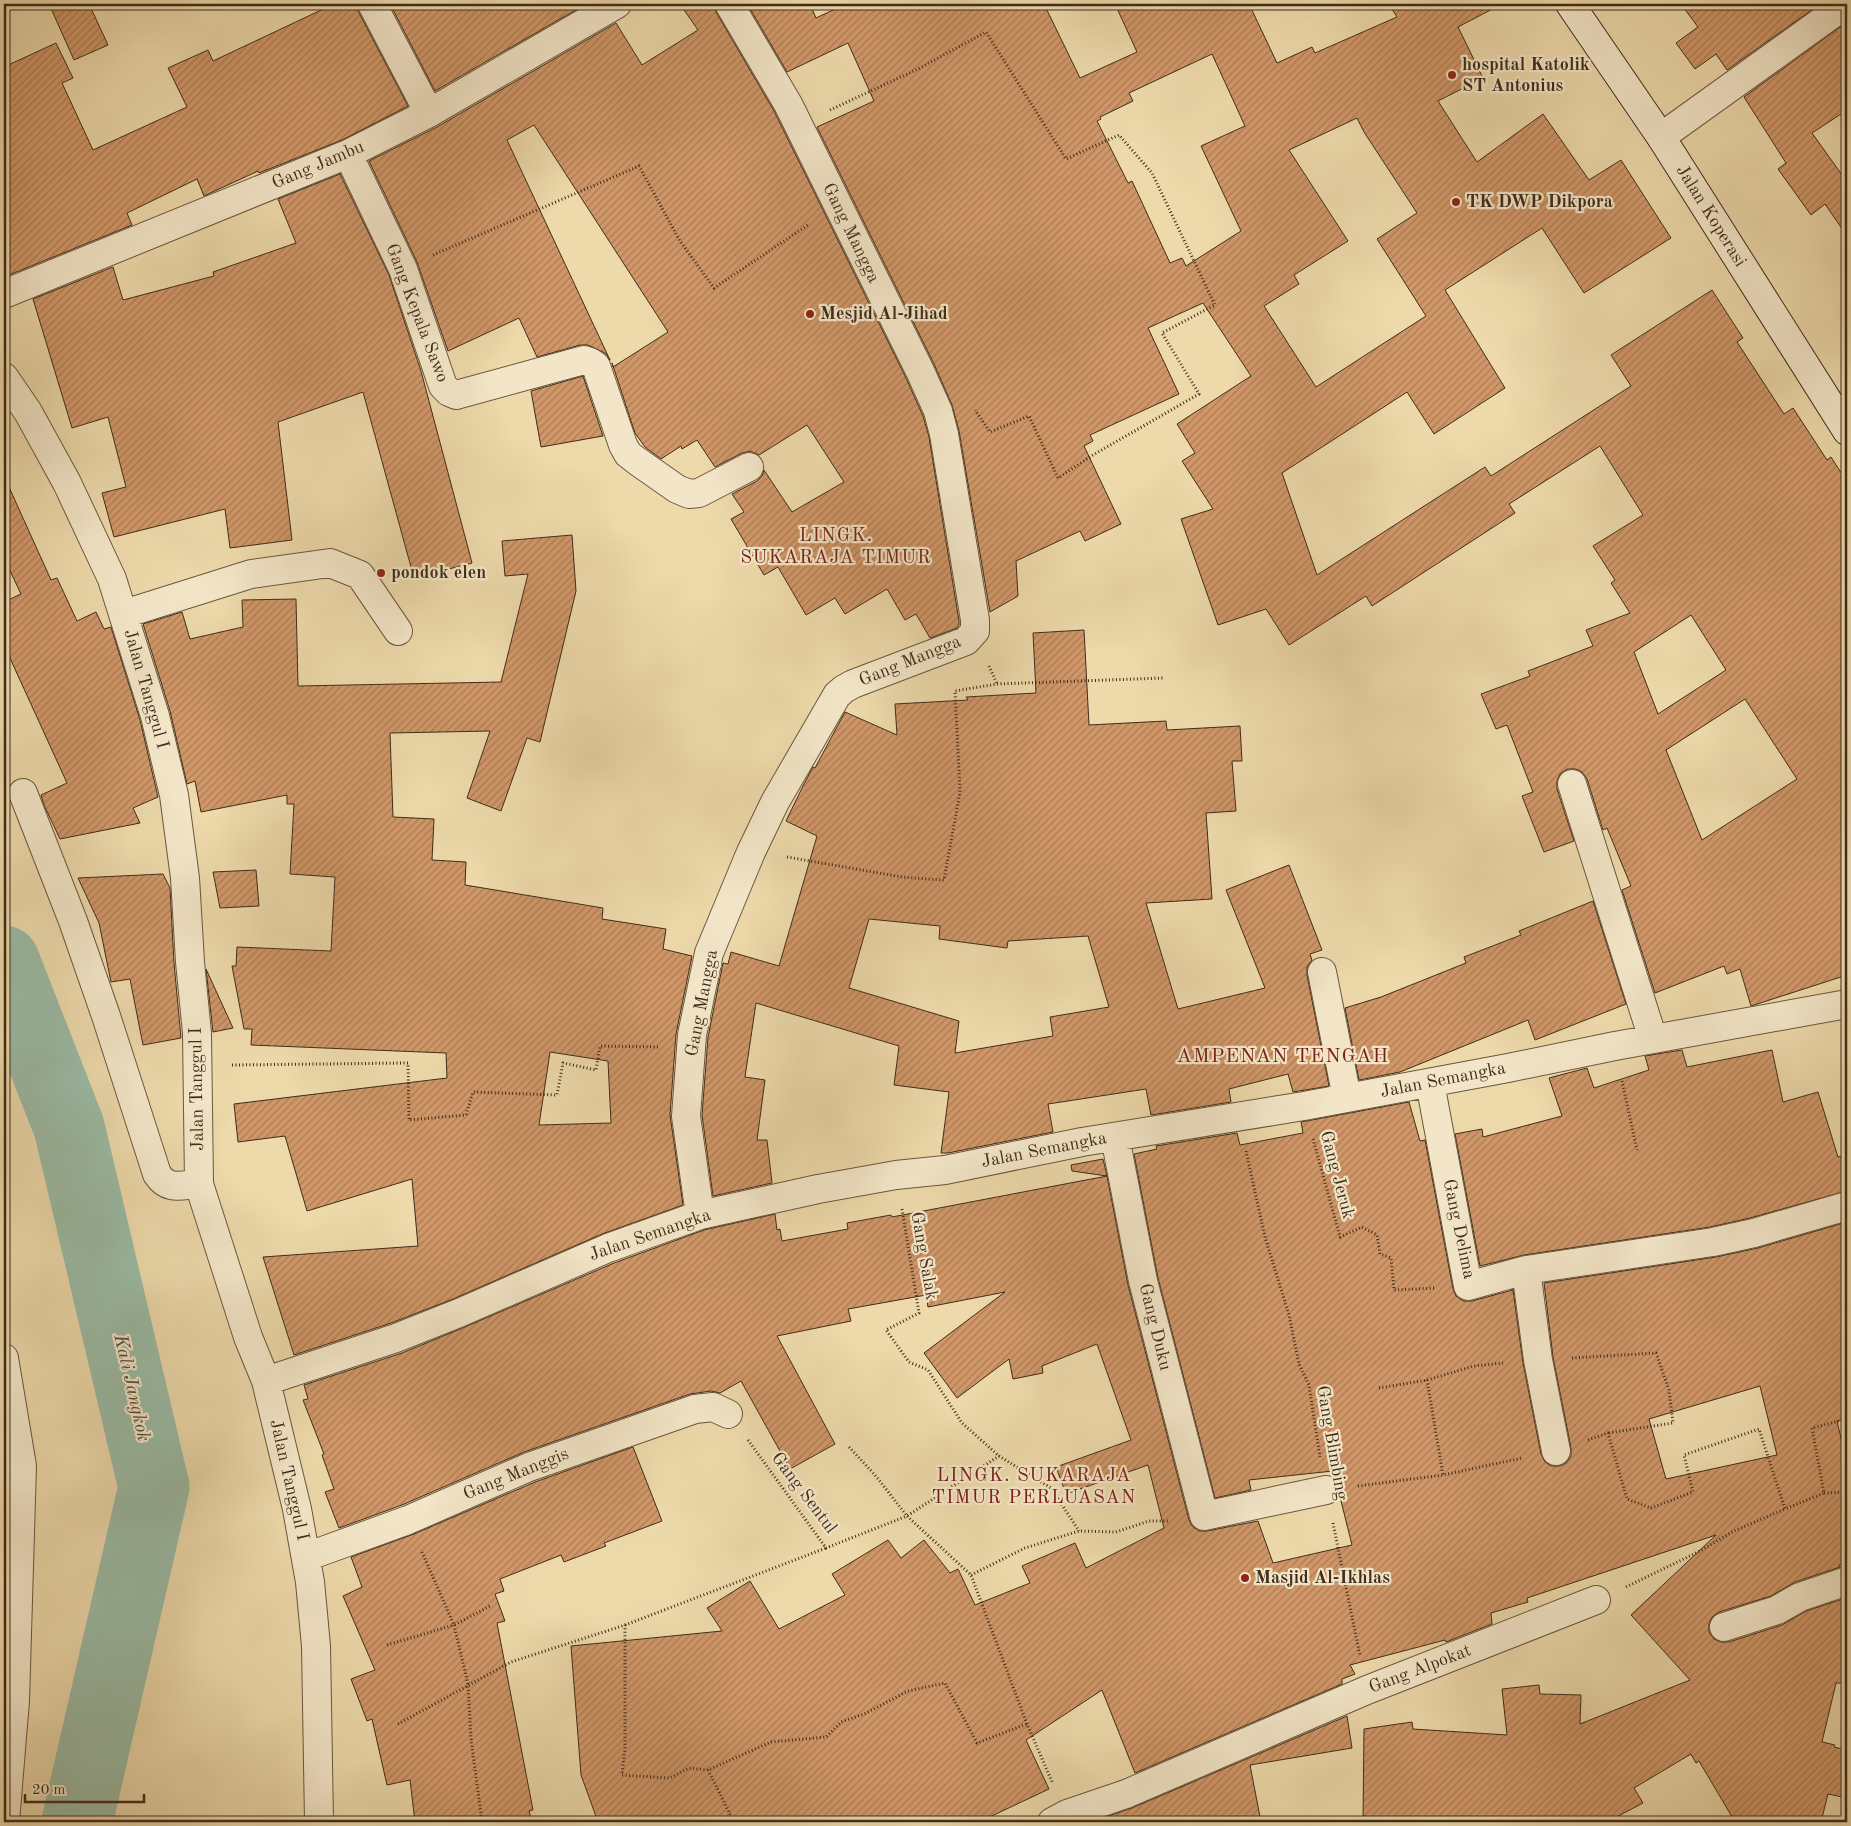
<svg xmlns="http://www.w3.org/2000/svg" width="1851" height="1826" font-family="'Old Standard TT',serif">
	<defs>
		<pattern id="building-hatch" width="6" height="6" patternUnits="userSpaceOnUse" patternTransform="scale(1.25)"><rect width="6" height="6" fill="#d19768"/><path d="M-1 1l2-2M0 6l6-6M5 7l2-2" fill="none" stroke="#ab7b55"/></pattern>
	</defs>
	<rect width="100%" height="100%" fill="#edd9aa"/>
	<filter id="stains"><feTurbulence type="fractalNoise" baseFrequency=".004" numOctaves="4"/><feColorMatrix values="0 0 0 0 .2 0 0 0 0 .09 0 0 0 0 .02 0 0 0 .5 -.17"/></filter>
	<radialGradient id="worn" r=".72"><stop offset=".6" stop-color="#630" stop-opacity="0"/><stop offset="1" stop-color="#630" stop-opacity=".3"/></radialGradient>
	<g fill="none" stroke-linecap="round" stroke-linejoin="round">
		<path stroke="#9abba5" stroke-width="71" d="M4,961L69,1127L154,1487L77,1822"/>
	</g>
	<path fill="url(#building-hatch)" stroke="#3f2c1a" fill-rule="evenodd" d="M49,4H89L108,45L74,60Z
		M334,4H356L358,11L408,106L342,140L259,173L258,171L204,196L197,179L127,213L132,225L4,277V67L56,43L73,78L62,83L93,150L187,107L168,68L208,50L213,61Z
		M390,4H586L435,91Z
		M680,4H713L716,12L774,111L906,378L923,416L929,437L959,621V625L957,628L930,638L916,614L905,620L887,589L845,614L835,598L806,615L778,567L764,575L731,519L744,512L732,494L757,481L762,476L764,470L792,512L844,482L807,425L759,455L750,451L742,453L715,467L697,440L682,449L681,446L661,459L645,447L635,433L612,363L613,367L668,332L534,125L507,140L610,360L605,353L588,345H580L537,357L519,318L448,351L417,262L369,161L437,127L616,23L642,65L698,30Z
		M756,4H810L816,18L846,4H1044L1080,78L1137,52L1115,4H1249L1277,63L1312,47L1315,53L1397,17L1389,4H1502L1458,27L1483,78L1438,101L1477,162L1543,114L1589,180L1621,160L1671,238L1584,293L1542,228L1445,290L1505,388L1434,434L1407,392L1282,473L1317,575L1485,467L1491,476L1631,386L1611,355L1712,290L1743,338L1737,342L1784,414L1793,408L1827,460L1831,457L1847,482V975L1751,1006L1740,969L1727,974L1724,966L1655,993L1622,890L1631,886L1607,828L1603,830L1587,779L1582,772L1576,769H1567L1560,774L1557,781V789L1574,841L1544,852L1522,796L1533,792L1507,725L1496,729L1481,694L1530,676L1528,671L1593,646L1586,630L1630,613L1611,583L1615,580L1593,546L1643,515L1600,446L1509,504L1515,513L1372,606L1366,596L1289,645L1266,609L1218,625L1181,519L1213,509L1182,461L1195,453L1177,424L1251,376L1203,303L1148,328L1179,394L1090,435L1093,441L1084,446L1121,524L1085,541L1080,531L1016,561L1018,596L990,612L959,431L952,405L934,364L817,127L874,101L848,43L787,72L749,7ZM1212,54L1245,126L1201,146L1241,231L1186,266L1182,258L1170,263L1132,181L1128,183L1097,121L1101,119L1100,117L1133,101L1129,93ZM1357,118L1364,132L1417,213L1377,239L1426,316L1316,387L1264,306L1299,284L1294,275L1348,241L1289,150ZM1691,615L1726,670L1658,714L1634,652ZM1745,699L1797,779L1702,840L1666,750Z
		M1681,4H1820L1727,70L1716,54L1695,69L1676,43L1698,27Z
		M1847,22V110L1812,133L1847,182V236L1825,204L1811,215L1778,169L1786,163L1744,97Z
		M340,174L389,275L421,371L472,563L414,578L363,392L278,422L292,540L230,548L225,509L114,537L102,493L126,487L108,417L72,428L33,299L113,267L123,300L214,276L213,272L296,243L278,199Z
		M583,376L603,436L541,447L531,391Z
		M4,476L51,580L57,578L77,621L96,612L104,629L111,627L140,720L158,797L133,808L140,823L60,839L44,805L41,795L67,783L4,645V602L21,594L4,558Z
		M572,535L576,591L540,742L527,738L501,811L467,798L490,731L390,733L393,817L434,819L432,860L466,862L465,885L603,908L602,919L666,929L663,949L692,956L676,1034L670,1115L683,1205L602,1234L453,1299L391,1323L294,1355L263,1257L418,1246L412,1179L307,1211L285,1136L238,1142L234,1104L447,1078L446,1053L251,1045L252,1029H244L232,966H236L237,947L331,951L335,877L290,874L294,804H287V795L201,812L195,781L187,784L170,711L143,624L182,612L190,639L243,627L242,600L296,599L298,686L501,682L528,574L505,576L502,541ZM550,1052L608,1061L611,1123L539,1125Z
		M1084,630L1089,725L1166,721L1167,730L1240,726L1242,761H1232L1236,811L1206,813L1212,899L1146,903L1178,1009L1265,988L1226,890L1289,865L1322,950L1310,954L1312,960L1307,967V975L1329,1086L1293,1092L1288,1074L1229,1089L1231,1102L1151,1115L1146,1089L1048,1104L1053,1132L948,1153H941L949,1092L894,1085L899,1046L756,1003L745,1077L765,1080L757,1140H767L772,1183L713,1196L702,1115L708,1037L723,963L728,964L731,952L779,966L817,836L786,821L803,786L813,767L815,768L845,712L897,735L895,704L968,700L966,697L1036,693L1033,633ZM869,919L940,926L939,939L1007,948L1008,941L1088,936L1109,1007L1050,1017L1053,1036L955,1053L959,1021L849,988Z
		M256,870L259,906L220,908L213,872Z
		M163,874L170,888L174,963L181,1038L143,1045L130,979L111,982L99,923L78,878Z
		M1593,901L1626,1004L1535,1040L1528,1020L1400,1072L1359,1080L1345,1008L1381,997L1466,963L1464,957L1521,935L1519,931Z
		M206,969L233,1028L213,1032Z
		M1682,1050L1687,1067L1772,1050L1783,1102L1818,1092L1838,1157L1847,1155V1191L1750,1218L1710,1227L1524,1255L1480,1266L1455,1134L1482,1129L1483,1137L1562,1116L1549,1078L1587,1068L1594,1088L1649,1070L1645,1056Z
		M1409,1102L1420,1141L1425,1140L1453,1289L1456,1296L1463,1301H1472L1513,1290L1523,1363L1541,1454L1545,1462L1551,1466H1560L1566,1463L1571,1456V1448L1553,1357L1544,1283L1716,1257L1758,1248L1847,1222V1418L1837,1421L1847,1464V1563L1839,1565L1840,1567L1795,1582L1771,1596L1719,1612L1712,1617L1709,1624V1632L1714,1639L1721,1642H1729L1782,1625L1806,1611L1843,1599L1847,1630V1683H1836L1822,1742L1835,1745L1834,1747L1847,1750V1798L1828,1794L1821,1822H1735L1699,1761L1696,1763L1691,1754L1634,1788L1643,1803L1607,1822H1363L1364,1729L1412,1722L1413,1729L1507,1735L1502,1689L1539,1685L1540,1694L1581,1695L1580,1724L1690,1680L1631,1615L1716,1535L1527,1598L1528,1602L1491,1613L1492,1624L1446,1642L1445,1640L1350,1665L1355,1674L1342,1679V1684L1135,1773L1102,1690L1026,1740L1049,1789L979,1822H598L581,1775L571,1646L722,1631L707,1608L750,1581L779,1629L845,1595L832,1574L888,1540L901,1558L924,1540L950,1573L958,1569L975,1605L1030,1583L1022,1566L1075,1543L1086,1568L1164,1528L1148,1465L1066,1494L1056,1467L1131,1440L1097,1344L1042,1366L1043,1373L1013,1379L1009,1359L957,1398L924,1353L1005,1292L928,1307L926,1295L848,1309L851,1321L777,1336L835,1444L790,1469L741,1381L720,1393L711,1391L690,1394L524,1452L402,1505L339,1528L325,1492L334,1489L322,1455L324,1454L303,1400L308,1399L304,1385L402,1353L465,1327L614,1263L704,1230L775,1214L777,1230L780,1229L782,1241L848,1229L847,1223L891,1215L892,1217L1107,1176L1128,1285L1189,1520L1192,1526L1199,1531H1207L1258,1521L1273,1563L1352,1545L1340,1497L1341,1486L1335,1478L1333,1471L1249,1480L1251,1490L1215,1498L1158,1278L1134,1154L1157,1149L1156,1146L1237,1133L1240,1145L1303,1133L1301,1122ZM1760,1386L1777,1455L1666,1479L1649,1419Z
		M1103,1159L1107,1176L1072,1171L1071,1165Z
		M633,1447L662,1521L604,1543L606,1546L564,1562L561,1555L500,1579L504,1591L495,1594L505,1621L497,1623L533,1810L529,1811L532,1822H415L410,1780L387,1785L372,1719L367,1721L351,1679L375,1670L343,1596L362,1587L351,1557L414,1534L535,1482Z
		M1347,1716L1352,1748L1250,1765L1261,1822H1091L1132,1808Z"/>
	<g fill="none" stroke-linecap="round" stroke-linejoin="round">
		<g stroke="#6a573e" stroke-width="30">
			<path id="street" d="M372,4L429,113
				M1661,137L1846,4
				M348,154L403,269L443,386L449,392L456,395L584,360L590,362L596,366L623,445L628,454L637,461L677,489L689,494L699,493L749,467
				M4,294L348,154L429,113L617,4
				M4,377L28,412L67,483L112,579L155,716L174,795L185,878L190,962L197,1033L199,1184L248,1337L266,1381L297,1509L310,1582L316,1646L319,1822
				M124,614L251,574L330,563L360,575L398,631
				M1572,784L1653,1039
				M23,793L73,921L106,1016L157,1174C168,1191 181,1185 199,1184
				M1322,972L1347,1098
				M1430,1083L1468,1286L1526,1270L1538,1360L1556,1451
				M1115,1137L1143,1281L1204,1516L1326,1490
				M700,1215L686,1116L692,1035L709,953L751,852L775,802L837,695L844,689L853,684L966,641L975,631V620L944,434L938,411L920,371L788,104L729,4
				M1526,1270L1713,1242L1754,1233L1847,1206
				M4,1358L22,1466L15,1701L5,1822
				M266,1381L396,1338L459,1313L608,1248L700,1215L818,1189L896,1175L945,1170L1082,1142L1304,1106L1508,1068L1615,1046L1847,1004
				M306,1557L408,1520L529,1467L695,1409L713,1407L728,1414
				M1724,1627L1777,1610L1800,1597L1847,1581
				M1052,1822L1067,1814L1126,1794L1367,1690L1596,1600"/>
		</g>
		<g stroke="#3f2c1a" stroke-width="30">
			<path id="secondary" d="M1570,4L1661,137L1847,431"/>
		</g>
		<path stroke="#3f2c1a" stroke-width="3" stroke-dasharray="1 2.5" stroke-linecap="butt" d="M830,110L918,69L986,32L1066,159L1119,135L1152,173L1215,305L1162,333L1199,394L1093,455L1058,478L1029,416L990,432L975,410
			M433,255L639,166L680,241L714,288L808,225
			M989,666L997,684
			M787,857L902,877L944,880L960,792L955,691L997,684L1164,678
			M232,1065L408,1063L409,1120L466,1115L473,1092L557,1095L563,1063L596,1070L600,1046L658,1047
			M1622,1081L1637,1150
			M1313,1139L1340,1237L1362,1227L1377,1235L1380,1254L1391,1258L1394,1290L1435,1288
			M1246,1151L1265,1237L1289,1315L1299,1364L1309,1385L1320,1457
			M902,1209L919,1313L886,1330L909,1362L928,1370L962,1423L999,1456L1051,1488L1079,1531
			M1572,1358L1656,1353L1669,1390L1673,1423L1608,1433
			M1427,1380L1443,1475
			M1379,1388L1427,1380L1474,1366L1503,1363
			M748,1440L826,1548L907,1516L971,1575L1027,1724L1053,1784
			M1588,1440L1608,1433L1627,1499L1651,1508L1693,1492L1684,1455L1759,1429L1785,1509L1824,1493L1812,1428L1847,1419
			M849,1447L875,1475L907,1516L999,1456
			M1358,1486L1443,1475L1522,1458
			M1824,1493L1847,1492
			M1333,1523L1360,1656
			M422,1552L454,1625L490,1606
			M971,1575L1025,1548L1079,1531L1116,1532L1149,1521H1170
			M1626,1587L1698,1552L1734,1531L1785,1509
			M625,1625L826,1548
			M387,1645L454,1625L468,1684L471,1739L482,1822
			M398,1724L511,1662L625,1625V1748L622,1775L670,1778L689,1768L708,1770L771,1742L826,1737L841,1722L864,1714L908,1691L945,1683L977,1743L1027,1724
			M708,1770L734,1822"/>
		<use href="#street" stroke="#f3e6c8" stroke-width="28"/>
		<use href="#secondary" stroke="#f3e6c8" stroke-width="28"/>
	</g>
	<g fill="#8f2418" stroke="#f3e6c8" stroke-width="2">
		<circle cx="1452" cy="75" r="5"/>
		<circle cx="1456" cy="202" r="5"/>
		<circle cx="810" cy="314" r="5"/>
		<circle cx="381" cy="573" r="5"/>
		<circle cx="1245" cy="1578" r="5"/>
	</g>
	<g text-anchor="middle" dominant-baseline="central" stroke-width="4.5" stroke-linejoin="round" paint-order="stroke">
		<g font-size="18" font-weight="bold" fill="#3f2c1a" stroke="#f3e6c8" text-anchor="start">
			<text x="1462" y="65">hospital Katolik<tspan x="1462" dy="21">ST Antonius</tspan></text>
			<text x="1466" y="202">TK DWP Dikpora</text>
			<text x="820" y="314">Mesjid Al-Jihad</text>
			<text x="391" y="573">pondok elen</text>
			<text x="1255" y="1578">Masjid Al-Ikhlas</text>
		</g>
		<g font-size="18" fill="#3f2c1a" stroke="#f3e6c8">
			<text transform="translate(318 165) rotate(-23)">Gang Jambu</text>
			<text transform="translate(1711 216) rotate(58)">Jalan Koperasi</text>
			<text transform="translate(851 233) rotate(64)">Gang Mangga</text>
			<text transform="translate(417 313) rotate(69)">Gang Kepala Sawo</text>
			<text transform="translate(910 661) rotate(-22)">Gang Mangga</text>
			<text transform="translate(146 689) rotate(74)">Jalan Tanggul I</text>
			<text transform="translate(702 1003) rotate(-79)">Gang Mangga</text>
			<text transform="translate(1443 1080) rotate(-11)">Jalan Semangka</text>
			<text transform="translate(197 1089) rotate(-91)">Jalan Tanggul I</text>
			<text transform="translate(1044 1150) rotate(-11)">Jalan Semangka</text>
			<text transform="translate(1337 1175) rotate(75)">Gang Jeruk</text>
			<text transform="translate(1459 1229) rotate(78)">Gang Delima</text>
			<text transform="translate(650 1235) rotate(-19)">Jalan Semangka</text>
			<text transform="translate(924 1256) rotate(80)">Gang Salak</text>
			<text transform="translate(1155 1327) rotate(76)">Gang Duku</text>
			<text transform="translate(1332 1443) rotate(80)">Gang Blimbing</text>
			<text transform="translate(516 1474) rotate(-22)">Gang Manggis</text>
			<text transform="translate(289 1480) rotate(77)">Jalan Tanggul I</text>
			<text transform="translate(804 1493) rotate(53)">Gang Sentul</text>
			<text transform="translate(1420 1669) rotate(-21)">Gang Alpokat</text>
		</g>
		<g font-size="19" letter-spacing="1" fill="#7a1f14" stroke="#f3e6c8">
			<text x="836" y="536">LINGK.<tspan x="836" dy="22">SUKARAJA TIMUR</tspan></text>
			<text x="1034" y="1476">LINGK. SUKARAJA<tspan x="1034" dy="22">TIMUR PERLUASAN</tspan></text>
		</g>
		<g font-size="19" font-style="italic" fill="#514936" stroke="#f3e6c8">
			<text transform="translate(131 1388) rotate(77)">Kali Jangkok</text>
		</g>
		<g font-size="20" letter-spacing="1" fill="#7a1f14" stroke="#f3e6c8">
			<text x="1283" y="1057">AMPENAN TENGAH</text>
		</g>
	</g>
	<rect width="1851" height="1826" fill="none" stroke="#edd9aa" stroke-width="20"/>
	<rect x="5" y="5" width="1841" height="1816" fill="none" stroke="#3f2c1a" stroke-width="2.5"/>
	<rect x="10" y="10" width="1831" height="1806" fill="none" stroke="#3f2c1a"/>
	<path d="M25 1794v8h119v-8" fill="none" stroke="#3f2c1a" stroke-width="2.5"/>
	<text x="32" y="1794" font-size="15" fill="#3f2c1a" stroke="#f3e6c8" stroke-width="4" paint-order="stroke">20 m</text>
	<rect width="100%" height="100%" filter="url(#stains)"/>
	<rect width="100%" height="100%" fill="url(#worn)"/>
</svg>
